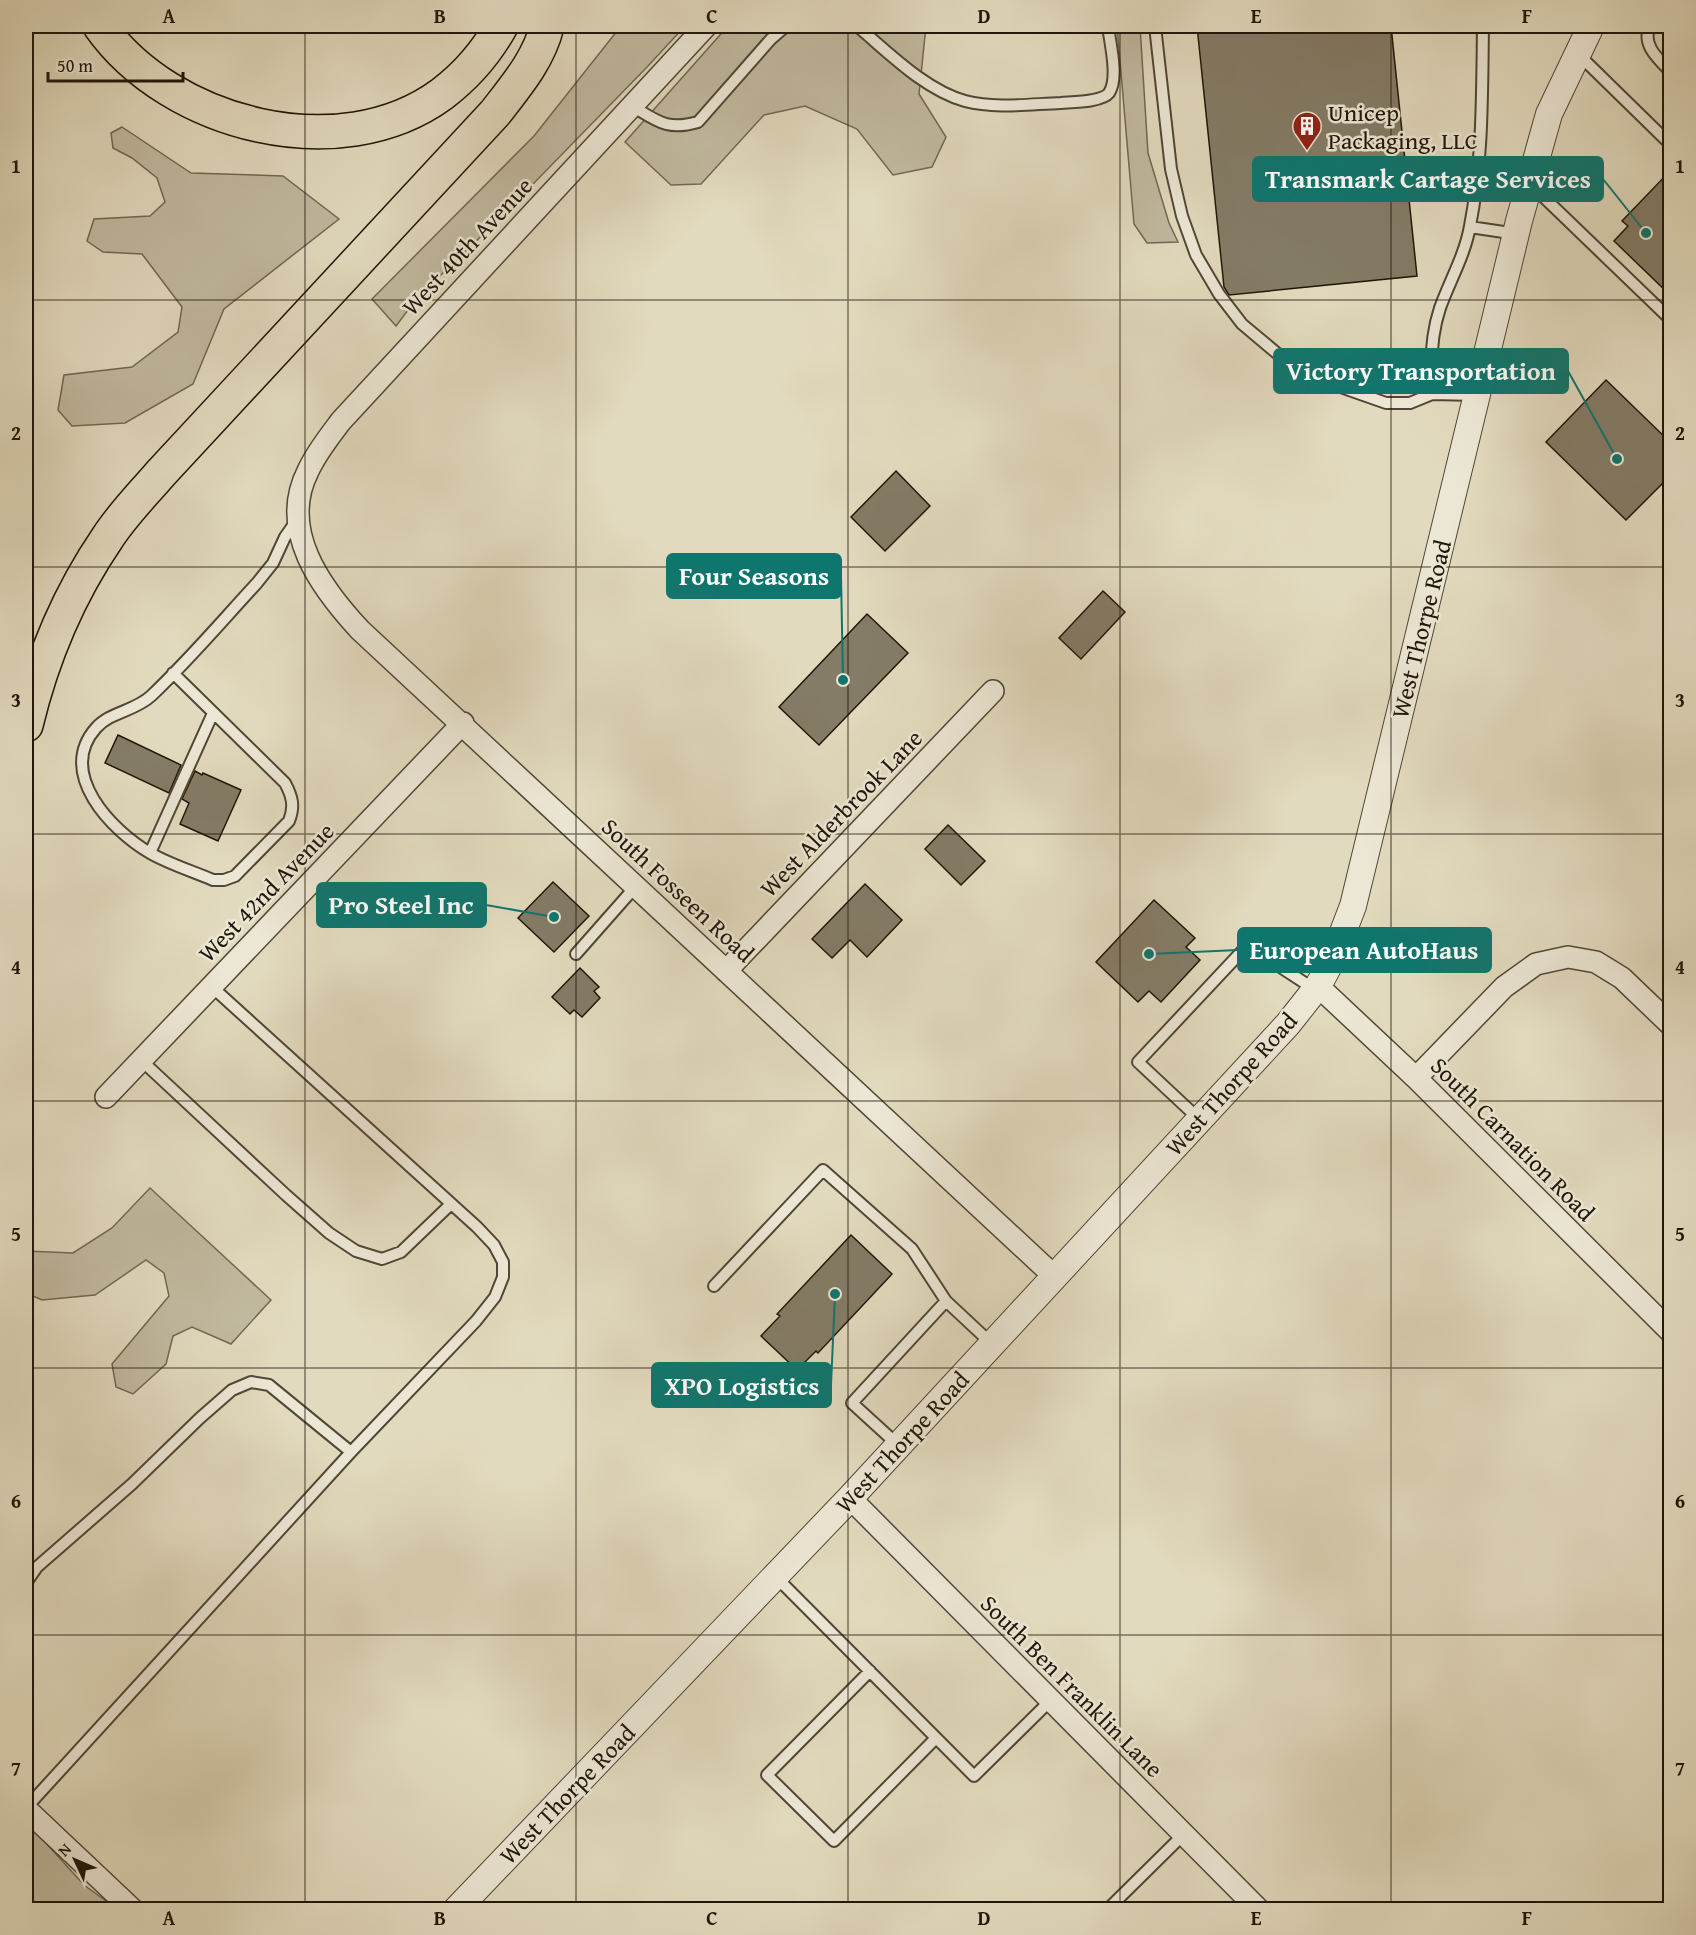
<svg xmlns="http://www.w3.org/2000/svg" width="1696" height="1935" font-family="'Gentium Book Plus',serif">
	<rect width="100%" height="100%" fill="#e2dabe"/>
	<filter id="stains"><feTurbulence type="fractalNoise" baseFrequency=".00333" numOctaves="4"/><feColorMatrix values="0 0 0 0 .2 0 0 0 0 .09 0 0 0 0 .02 0 0 0 .5 -.17"/></filter>
	<radialGradient id="worn" r=".72"><stop offset=".6" stop-color="#630" stop-opacity="0"/><stop offset="1" stop-color="#630" stop-opacity=".3"/></radialGradient>
	<path fill="#c1b99f" stroke="#706854" stroke-width="1.5" d="M621,26H685L648,66L498,220L417,298L396,326L372,299L534,136Z
		M728,26H926L919,94L946,137L932,167L893,175L857,129L805,106L764,115L701,184L671,185L625,142Z
		M1117,26H1140L1148,153L1169,223L1178,242L1147,243L1134,224Z
		M122,127L191,173L283,176L339,219L224,309L193,384L125,423L72,426L58,410L64,375L132,367L178,332L182,307L142,254L103,252L87,241L94,219L150,216L165,202L157,178L132,158L113,148L111,133Z
		M150,1188L271,1300L231,1344L192,1327L173,1336L166,1364L133,1394L116,1387L112,1364L169,1296L164,1273L146,1260L95,1295L42,1300L26,1293V1251L73,1253L112,1228Z
		M26,1821L84,1885L113,1906L110,1909H26Z"/>
	<path fill="#847c67" stroke="#1f1608" stroke-width="1.5" d="M1197,26H1391L1417,276L1229,295L1224,287Z
		M1671,170V296L1614,241L1628,226L1622,221Z
		M1606,380L1671,443V475L1626,520L1546,442Z
		M896,471L930,506L885,551L851,517Z
		M1103,591L1125,612L1081,659L1059,638Z
		M867,614L908,653L819,745L779,707Z
		M118,735L181,765L169,793L105,763Z
		M195,771L202,775L203,773L241,790L218,841L180,824L189,803L182,799Z
		M948,825L985,861L961,885L925,849Z
		M553,882L589,916L554,952L518,918Z
		M865,884L902,920L867,957L850,940L832,958L812,939Z
		M1154,900L1195,938L1186,947L1200,960L1161,1002L1149,991L1138,1002L1096,962Z
		M580,968L599,987L594,991L600,998L582,1017L574,1010L570,1014L552,997Z
		M851,1235L892,1274L818,1353L816,1351L797,1370L761,1336L780,1316L777,1314Z"/>
	<g fill="none" stroke-linecap="round" stroke-linejoin="round">
		<g stroke="#504736" stroke-width="14">
			<path id="service" d="M857,26C888,52 925,90 965,101C996,109 1030,104 1061,103C1072,102 1102,102 1109,93C1119,78 1110,43 1108,26
				M1155,26L1171,169L1182,216L1196,255L1219,294L1242,324L1285,360L1312,377L1386,403H1410L1432,394L1477,395
				M1650,26C1641,44 1658,59 1670,71
				M1578,54L1670,144
				M632,106C657,121 667,131 698,122L771,39L786,26
				M1530,184L1670,319
				M1470,227L1517,234
				M1432,394C1430,366 1431,335 1440,308C1450,280 1465,255 1470,226C1483,160 1482,93 1483,26
				M173,673L285,783C292,796 295,806 289,821L235,876L224,880H213C192,871 169,864 150,853C111,830 56,773 96,728C110,712 135,711 151,696C188,661 222,621 257,583L273,563L285,537L297,520
				M150,853L213,713
				M576,954L636,886
				M141,1060L286,1195L329,1233L356,1251L382,1259L401,1252L451,1204
				M1200,1120L1138,1062L1244,949L1259,953L1314,989
				M714,1286L823,1170L912,1249L946,1301
				M898,1445L852,1403L946,1301L992,1344
				M775,1576L974,1776L1051,1700
				M26,1583L37,1567L132,1484L200,1418L232,1390L251,1382L269,1385L351,1452
				M870,1671L767,1775L834,1841L936,1738
				M26,1808L351,1452L476,1321L495,1297L503,1277V1262L494,1245L477,1227L211,986
				M1107,1910L1184,1834"/>
		</g>
		<g stroke="#504736" stroke-width="24">
			<path id="minor" d="M706,26L341,421C329,437 316,453 308,471C278,530 321,588 360,630L1055,1277
				M726,971L993,691
				M1318,986L1416,1078L1670,1331
				M1416,1078L1504,987L1536,964L1568,957L1596,962L1622,978L1670,1024
				M106,1097L463,723
				M850,1498L1259,1910
				M26,1809L133,1910"/>
		</g>
		<g stroke="#504736" stroke-width="28">
			<path id="tertiary" d="M456,1910L850,1498L1288,1024L1318,986L1333,958L1353,906L1519,221L1549,114L1591,26"/>
		</g>
		<g stroke="#1f1608" stroke-width="36">
			<path id="motorway" d="M100,26C170,125 340,169 442,94C467,75 486,53 501,26
				M26,725C42,658 69,594 108,537C123,514 143,494 161,473L495,113C516,86 539,59 547,26"/>
		</g>
		<use href="#service" stroke="#ece7d5" stroke-width="10"/>
		<use href="#minor" stroke="#ece7d5" stroke-width="21"/>
		<use href="#tertiary" stroke="#ece7d5" stroke-width="26"/>
		<use href="#motorway" stroke="#e2dabe" stroke-width="33"/>
	</g>
	<path fill="none" stroke="#1f1608" stroke-width="1.5" stroke-opacity="0.55" d="M305,26V1910M576,26V1910M848,26V1910M1120,26V1910M1391,26V1910M26,300H1670M26,567H1670M26,834H1670M26,1101H1670M26,1368H1670M26,1635H1670"/>
	<defs>
		<g id="building-pin" transform="scale(1.5)"><path d="M0 17L-7.5 6A9.5 9.5 0 1 1 7.5 6Z" fill="#8f2418" stroke="#ece7d5"/><path d="M-4-6H4V6H1V3H-1V6H-4ZM-2.5-4.3h1.7v1.8h-1.7ZM.8-4.3h1.7v1.8H.8ZM-2.5-1h1.7V.8h-1.7ZM.8-1h1.7V.8H.8Z" fill="#fff"/></g>
	</defs>
	<g fill-rule="evenodd">
		<use href="#building-pin" x="1307" y="126"/>
	</g>
	<g text-anchor="middle" dominant-baseline="central" stroke-width="5" stroke-linejoin="round" paint-order="stroke">
		<g font-size="24" fill="#1f1608" stroke="#ece7d5" text-anchor="start">
			<text x="1328" y="112">Unicep<tspan x="1328" dy="28">Packaging, LLC</tspan></text>
		</g>
		<g font-size="24" fill="#1f1608" stroke="#ece7d5">
			<text transform="translate(467 246) rotate(-47)">West 40th Avenue</text>
			<text transform="translate(1421 629) rotate(-76)">West Thorpe Road</text>
			<text transform="translate(841 813) rotate(-46)">West Alderbrook Lane</text>
			<text transform="translate(678 890) rotate(43)">South Fosseen Road</text>
			<text transform="translate(266 892) rotate(-46)">West 42nd Avenue</text>
			<text transform="translate(1231 1084) rotate(-48)">West Thorpe Road</text>
			<text transform="translate(1513 1139) rotate(45)">South Carnation Road</text>
			<text transform="translate(902 1442) rotate(-47)">West Thorpe Road</text>
			<text transform="translate(1072 1686) rotate(45)">South Ben Franklin Lane</text>
			<text transform="translate(567 1794) rotate(-46)">West Thorpe Road</text>
		</g>
	</g>
	<path fill="none" stroke="#0f766e" stroke-width="2" d="M1646 233L1603 179M1617 459L1568 371M843 680L841 576M554 917L486 905M1149 954L1238 950M835 1294L831 1385"/>
	<g fill="#0f766e" stroke="#ece7d5" stroke-width="2">
		<circle cx="1646" cy="233" r="6"/>
		<circle cx="1617" cy="459" r="6"/>
		<circle cx="843" cy="680" r="6"/>
		<circle cx="554" cy="917" r="6"/>
		<circle cx="1149" cy="954" r="6"/>
		<circle cx="835" cy="1294" r="6"/>
	</g>
	<g fill="#0f766e" stroke="#0f766e" stroke-width="2">
		<rect x="1253" y="157" width="350" height="44" rx="6"/>
		<rect x="1274" y="349" width="294" height="44" rx="6"/>
		<rect x="667" y="554" width="174" height="44" rx="6"/>
		<rect x="317" y="883" width="169" height="44" rx="6"/>
		<rect x="1238" y="928" width="253" height="44" rx="6"/>
		<rect x="652" y="1363" width="179" height="44" rx="6"/>
	</g>
	<g font-size="26" text-anchor="middle" font-weight="bold" fill="#fff">
		<text x="1428" y="188">Transmark Cartage Services</text>
		<text x="1421" y="380">Victory Transportation</text>
		<text x="754" y="585">Four Seasons</text>
		<text x="401" y="914">Pro Steel Inc</text>
		<text x="1364" y="959">European AutoHaus</text>
		<text x="742" y="1395">XPO Logistics</text>
	</g>
	<rect width="1696" height="1935" fill="none" stroke="#e2dabe" stroke-width="66"/>
	<g transform="translate(75 1860) rotate(314)" stroke="#ece7d5" stroke-width="4.5" paint-order="stroke">
	<path d="M0-4.5L10 22L0 15L-10 22Z" fill="#1f1608"/>
	<text y="-9" font-size="16" font-weight="bold" text-anchor="middle" fill="#1f1608">N</text>
	</g>
	<path d="M48 72v9h135v-9" fill="none" stroke="#1f1608" stroke-width="3"/>
	<text x="57" y="72" font-size="18" fill="#1f1608" stroke="#ece7d5" stroke-width="4.5" paint-order="stroke">50 m</text>
	<rect x="33" y="33" width="1630" height="1869" fill="none" stroke="#1f1608" stroke-width="2"/>
	<g font-size="20" text-anchor="middle" font-weight="bold" fill="#1f1608">
		<text x="169" y="23">A</text>
		<text x="440" y="23">B</text>
		<text x="712" y="23">C</text>
		<text x="984" y="23">D</text>
		<text x="1256" y="23">E</text>
		<text x="1527" y="23">F</text>
		<text x="16" y="173">1</text>
		<text x="1680" y="173">1</text>
		<text x="16" y="440">2</text>
		<text x="1680" y="440">2</text>
		<text x="16" y="707">3</text>
		<text x="1680" y="707">3</text>
		<text x="16" y="974">4</text>
		<text x="1680" y="974">4</text>
		<text x="16" y="1241">5</text>
		<text x="1680" y="1241">5</text>
		<text x="16" y="1508">6</text>
		<text x="1680" y="1508">6</text>
		<text x="16" y="1775">7</text>
		<text x="1680" y="1775">7</text>
		<text x="169" y="1925">A</text>
		<text x="440" y="1925">B</text>
		<text x="712" y="1925">C</text>
		<text x="984" y="1925">D</text>
		<text x="1256" y="1925">E</text>
		<text x="1527" y="1925">F</text>
	</g>
	<rect width="100%" height="100%" filter="url(#stains)"/>
	<rect width="100%" height="100%" fill="url(#worn)"/>
</svg>
